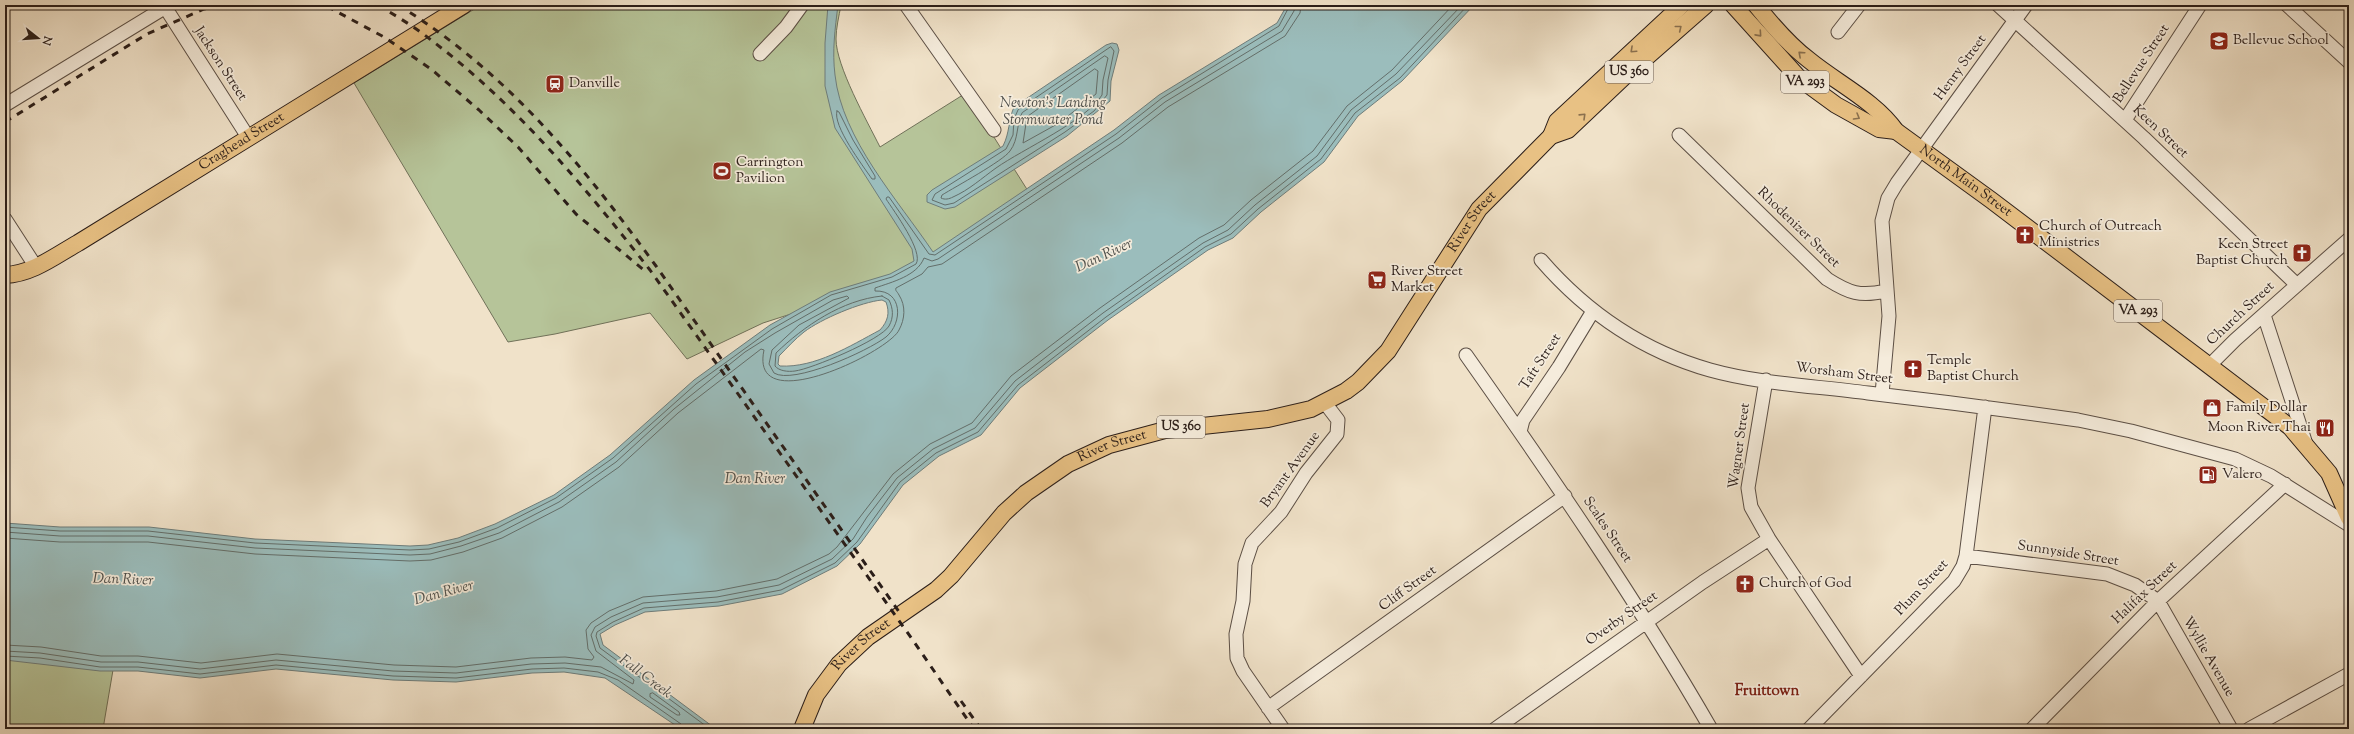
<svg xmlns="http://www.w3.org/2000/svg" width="2354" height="734" font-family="'Sorts Mill Goudy',serif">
	<rect width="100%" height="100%" fill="#f0e2c9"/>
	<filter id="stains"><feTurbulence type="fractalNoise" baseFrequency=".005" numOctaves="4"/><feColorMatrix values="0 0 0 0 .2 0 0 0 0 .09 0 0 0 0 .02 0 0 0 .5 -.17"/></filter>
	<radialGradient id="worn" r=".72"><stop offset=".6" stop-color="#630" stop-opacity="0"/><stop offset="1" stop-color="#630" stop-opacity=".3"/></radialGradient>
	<path fill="#b6c499" stroke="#707159" d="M481,5H841C839,16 836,28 836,39C836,66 867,121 880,147L966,93L1035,202L856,293L763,323L687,359L650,313L555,334L508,342L354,83Z
		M5,656L114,664L103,729H5Z"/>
	<path fill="#9bbdbc" stroke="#6e7d7b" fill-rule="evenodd" d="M828,5H838C835,29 832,51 835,75C842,139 898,200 933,252L1114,130L1159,95L1277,23L1287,5H1474L1402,81L1358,116L1324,162L1261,212L1233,238L1208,250L1108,320L1020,388L981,435L939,456L903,485L860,544L837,566L782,594L719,606L645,612L615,625L600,634L603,645L716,729H681L605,678L564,672L532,673L456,682L393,680L276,669L200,678L138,671H100L5,660V523L60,527H149L255,539L410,546L428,545L458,538L495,524L554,495L610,455L694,380L770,325L830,292L890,274L914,261L912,249L835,128L825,86V43ZM882,300L886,302C890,313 888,321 880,330C850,346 815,368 780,366L778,364L779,356C787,348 795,339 804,332C821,319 861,302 882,300Z
		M1112,43L1117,44L1119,50L1111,81L1110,101L1067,136L955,207L945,209L927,202V195L932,190L1003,146C1010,132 1008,121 1014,107L1106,45Z"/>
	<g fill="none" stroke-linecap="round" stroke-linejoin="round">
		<path stroke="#636e6a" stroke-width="1" d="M1111,47L1114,51L1108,80L1107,95L1094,111L1065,132L954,203L945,205L932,200L935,194L1006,149L1013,135L1014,119L1018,110Z
			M1105,56L1108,58L1103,80L1102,95C1086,121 1023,149 996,168C982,178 969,190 953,197C949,199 945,200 941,198L942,195C955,187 1003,161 1010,151C1019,139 1016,125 1022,113Z
			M1095,69L1098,71L1096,94L1059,123L1023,143L1027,117Z
			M837,111L839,112L853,140L875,176V179H872C863,166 832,125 837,111Z
			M882,296L889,300C893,308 894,317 889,326C881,340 811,369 795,371C788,372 779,371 775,366L776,353C804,326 842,300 882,296Z
			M5,527L60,531H148L255,543L410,550L429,549L459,542L497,528L556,498L613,458L696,384L772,329L831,295L892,277L916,264C924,252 894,211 886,199L887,197H889L929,254L935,255L1116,134L1162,98L1279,26L1290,5
			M5,532L60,536H148L255,548L410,555L430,554L461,546L499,533L559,502L616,462L674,409L745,352L775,333L833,300L847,296L849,298L799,325L772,350L769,364L774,373C793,385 868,351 886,337C903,323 903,290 875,291V288C892,282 917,276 924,258L932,261L938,259L1119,138L1165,102L1282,31L1294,11L1295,5
			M5,538L60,542H148L255,554L410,561L431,560L463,552L502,538L562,507L619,467L678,413L761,349L764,350C749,420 889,352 899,330C905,319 906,306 899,295C897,291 895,291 896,288L922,274L928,267L942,264L1122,143L1168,107L1285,36L1300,13L1301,5
			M5,645L41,647L101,656H138L201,663L277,654L394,665L456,667L531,658L565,657L592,660L594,657L588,649L586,630L591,623L609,611L643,597L716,591L777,579L829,554L837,547L893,474L930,444L972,423L1011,376L1100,308L1199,238L1224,225L1251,200L1313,151L1347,106L1392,70L1453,5
			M5,651L40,653L101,662H138L200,669L276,660L393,671L456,673L531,664L565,663L601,667L633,684L634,680L596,651L591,635L595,627L611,617L643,603L717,597L779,585L832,559L853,539L867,517L897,478L933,449L975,428L1015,381L1103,313L1203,243L1228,230L1255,205L1317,156L1351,110L1396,74L1462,5
			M5,656L40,658L100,667H138L200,674L276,665L393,676L456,678L532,669L564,668L598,672L618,680L681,724L683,729
			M653,693L679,712L680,715H677L650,697V694Z
			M710,729L600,648L596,636L597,632L613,622L644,608L718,602L781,590L835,563L857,542L900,482L936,453L978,432L1018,385L1106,317L1205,247L1231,234L1258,209L1321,159L1355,113L1400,78L1468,5"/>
		<g stroke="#5c4f45" stroke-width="15">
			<path id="minor" d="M906,5L994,130
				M1998,5L2144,138L2297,285
				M2287,5L2349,62
				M165,7L248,137
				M1838,32L1859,5
				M760,54L786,27L802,5
				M5,105L169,5
				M2125,120L2200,5
				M1679,135L1827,279C1849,293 1860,297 1886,291
				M5,219L36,267
				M1541,260C1586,312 1643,351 1710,370C1760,384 1816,386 1868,393C1938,401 2008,410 2078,420L2131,431L2235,459L2271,476L2349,525
				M2264,315L2306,444
				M1466,355C1552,477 1636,599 1711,729
				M2210,365L2235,340L2349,239
				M1766,380L1748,488L1751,507L1769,539L1861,676
				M1882,394L1889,316L1882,221L1888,198L1897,183L2026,5
				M1520,432L1523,420L1559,367L1593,311
				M1966,556L2107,574L2135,585L2158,601L2231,729
				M1268,708L1565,496
				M1283,729L1243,671L1237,658L1236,634L1243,601L1245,564L1252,543L1281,512L1306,473L1337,434L1338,420L1325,403
				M1495,729L1703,582L1769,539
				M1809,729L1954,581L1963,566L1966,556L1985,407
				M2032,729L2158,601L2285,484
				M2249,729L2349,674"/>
		</g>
		<g stroke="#2b1e19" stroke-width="18">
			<g id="major">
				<path d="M1733,5L1799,78L1836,105L1879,129L1896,131"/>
				<path id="s1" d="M1756,5C1772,25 1789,45 1809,60C1837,83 1875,101 1896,131L1991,200L2290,427L2329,473L2349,518"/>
				<path d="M1551,136L1557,121L1682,5"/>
				<path id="s2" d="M5,275C32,274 55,256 78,243L464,5"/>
				<path id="s3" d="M802,729L816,695L839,664L868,637L936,590L951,576L1004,513L1026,493L1068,464L1109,445L1165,430L1268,419L1311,409L1346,391L1358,382L1388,351L1479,209L1551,136L1568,130L1624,77L1706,5"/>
			</g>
		</g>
		<use href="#minor" stroke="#f5ecdc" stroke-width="13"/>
		<use href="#major" stroke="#e8c184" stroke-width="16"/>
		<path stroke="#2b1e19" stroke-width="3" stroke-dasharray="7 7" stroke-linecap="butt" d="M313,5L330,8L384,37L431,69L479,110L518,147L576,214L645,271
			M378,5C396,16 415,27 431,40C516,104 585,187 650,270L912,639L974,729
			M398,5C506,71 582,164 656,266L902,616
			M5,122L147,34L204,9L231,5
			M961,701L981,729"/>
	</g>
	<defs><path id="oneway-chevron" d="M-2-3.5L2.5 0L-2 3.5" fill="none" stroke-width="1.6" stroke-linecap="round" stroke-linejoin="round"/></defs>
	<g stroke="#8a704e">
		<use href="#oneway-chevron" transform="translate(1679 28) rotate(-39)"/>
		<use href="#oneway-chevron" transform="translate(1759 34) rotate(48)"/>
		<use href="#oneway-chevron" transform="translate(1633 50) rotate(137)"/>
		<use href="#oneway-chevron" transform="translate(1801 54) rotate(-138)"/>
		<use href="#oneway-chevron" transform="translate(1583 116) rotate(-44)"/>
		<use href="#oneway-chevron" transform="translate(1857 117) rotate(30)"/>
	</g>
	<defs>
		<g id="school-square" transform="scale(1)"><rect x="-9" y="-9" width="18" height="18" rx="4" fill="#8f2418" stroke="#f5ecdc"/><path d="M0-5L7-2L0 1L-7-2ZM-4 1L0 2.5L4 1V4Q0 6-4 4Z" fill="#fff"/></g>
		<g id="station-square" transform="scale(1)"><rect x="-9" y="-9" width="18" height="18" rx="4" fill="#8f2418" stroke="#f5ecdc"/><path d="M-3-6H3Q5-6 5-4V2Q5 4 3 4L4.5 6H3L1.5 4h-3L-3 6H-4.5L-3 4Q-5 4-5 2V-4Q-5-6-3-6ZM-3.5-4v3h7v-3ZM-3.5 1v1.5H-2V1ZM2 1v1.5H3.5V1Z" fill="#fff"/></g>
		<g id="stadium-square" transform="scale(1)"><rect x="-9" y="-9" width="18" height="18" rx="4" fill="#8f2418" stroke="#f5ecdc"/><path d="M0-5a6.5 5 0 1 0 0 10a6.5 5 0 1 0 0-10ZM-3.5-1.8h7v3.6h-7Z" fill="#fff"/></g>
		<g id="church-square" transform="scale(1)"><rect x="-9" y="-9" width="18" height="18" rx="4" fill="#8f2418" stroke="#f5ecdc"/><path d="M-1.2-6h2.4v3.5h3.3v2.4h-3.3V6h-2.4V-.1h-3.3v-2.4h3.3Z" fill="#fff"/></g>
		<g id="supermarket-square" transform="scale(1)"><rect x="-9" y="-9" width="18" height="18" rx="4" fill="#8f2418" stroke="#f5ecdc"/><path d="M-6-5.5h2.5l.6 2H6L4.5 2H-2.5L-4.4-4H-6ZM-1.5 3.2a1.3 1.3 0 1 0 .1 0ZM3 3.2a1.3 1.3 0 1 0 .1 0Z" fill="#fff"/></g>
		<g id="shop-square" transform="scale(1)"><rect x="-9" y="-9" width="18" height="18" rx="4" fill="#8f2418" stroke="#f5ecdc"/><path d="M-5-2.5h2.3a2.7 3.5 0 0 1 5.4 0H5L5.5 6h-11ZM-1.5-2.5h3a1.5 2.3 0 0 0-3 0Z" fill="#fff"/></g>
		<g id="restaurant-square" transform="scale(1)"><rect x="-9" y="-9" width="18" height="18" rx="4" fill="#8f2418" stroke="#f5ecdc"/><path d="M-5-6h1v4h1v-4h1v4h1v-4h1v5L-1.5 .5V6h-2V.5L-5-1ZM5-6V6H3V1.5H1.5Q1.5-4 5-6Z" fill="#fff"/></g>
		<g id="fuel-square" transform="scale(1)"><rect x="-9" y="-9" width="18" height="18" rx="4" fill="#8f2418" stroke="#f5ecdc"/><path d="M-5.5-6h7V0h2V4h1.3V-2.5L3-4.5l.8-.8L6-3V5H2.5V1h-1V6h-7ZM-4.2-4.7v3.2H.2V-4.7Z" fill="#fff"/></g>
	</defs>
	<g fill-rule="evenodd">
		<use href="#school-square" x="2219" y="41"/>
		<use href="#station-square" x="555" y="84"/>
		<use href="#stadium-square" x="722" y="171"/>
		<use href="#church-square" x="2025" y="235"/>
		<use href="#church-square" x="2302" y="253"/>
		<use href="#supermarket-square" x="1377" y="280"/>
		<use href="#church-square" x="1913" y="369"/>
		<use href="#shop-square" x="2212" y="408"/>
		<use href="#restaurant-square" x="2325" y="428"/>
		<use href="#fuel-square" x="2208" y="475"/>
		<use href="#church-square" x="1745" y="584"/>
	</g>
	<g text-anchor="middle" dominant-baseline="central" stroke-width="3.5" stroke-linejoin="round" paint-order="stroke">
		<g fill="#f5ecdc" stroke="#685c54" stroke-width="1">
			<rect x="1605" y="61" width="48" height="22" rx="3"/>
			<rect x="1781" y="71" width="48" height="22" rx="3"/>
			<rect x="2114" y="300" width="48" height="22" rx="3"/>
			<rect x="1157" y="416" width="48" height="22" rx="3"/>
		</g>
		<g font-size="13" font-weight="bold" fill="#2b1e19">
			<text x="1629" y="72">US 360</text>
			<text x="1805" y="82">VA 293</text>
			<text x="2138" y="311">VA 293</text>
			<text x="1181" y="427">US 360</text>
		</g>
		<g font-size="14" fill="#2b1e19" stroke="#f5ecdc" text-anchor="start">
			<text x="2233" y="41">Bellevue School</text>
			<text x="569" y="84">Danville</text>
			<text x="736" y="163">Carrington<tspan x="736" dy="16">Pavilion</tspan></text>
			<text x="2039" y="227">Church of Outreach<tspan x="2039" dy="16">Ministries</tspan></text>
			<text x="2288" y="245" text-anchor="end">Keen Street<tspan x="2288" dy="16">Baptist Church</tspan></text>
			<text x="1391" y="272">River Street<tspan x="1391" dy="16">Market</tspan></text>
			<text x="1927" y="361">Temple<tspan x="1927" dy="16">Baptist Church</tspan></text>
			<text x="2226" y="408">Family Dollar</text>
			<text x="2311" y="428" text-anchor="end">Moon River Thai</text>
			<text x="2222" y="475">Valero</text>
			<text x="1759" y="584">Church of God</text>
		</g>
		<g font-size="14" fill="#2b1e19" stroke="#f5ecdc">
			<text transform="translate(220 64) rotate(57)">Jackson Street</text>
			<text transform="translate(2142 64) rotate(-57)">Bellevue Street</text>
			<text transform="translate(1961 68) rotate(-54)">Henry Street</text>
			<text transform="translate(2160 132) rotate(43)">Keen Street</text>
			<text stroke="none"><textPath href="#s2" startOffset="273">Craghead Street</textPath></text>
			<text stroke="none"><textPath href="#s1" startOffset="275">North Main Street</textPath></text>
			<text stroke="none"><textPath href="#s3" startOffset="884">River Street</textPath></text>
			<text transform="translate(1798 228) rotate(44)">Rhodenizer Street</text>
			<text transform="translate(2241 314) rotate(-43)">Church Street</text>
			<text transform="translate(1541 362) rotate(-57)">Taft Street</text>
			<text transform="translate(1844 374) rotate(7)">Worsham Street</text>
			<text transform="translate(1740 446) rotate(-82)">Wagner Street</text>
			<text stroke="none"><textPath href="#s3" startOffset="429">River Street</textPath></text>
			<text transform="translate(1291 470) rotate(-54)">Bryant Avenue</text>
			<text transform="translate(1607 530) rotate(56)">Scales Street</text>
			<text transform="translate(2068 554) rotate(9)">Sunnyside Street</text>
			<text transform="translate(1922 588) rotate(-47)">Plum Street</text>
			<text transform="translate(1408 589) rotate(-36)">Cliff Street</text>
			<text transform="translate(2145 593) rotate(-44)">Halifax Street</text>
			<text transform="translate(1622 619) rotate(-35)">Overby Street</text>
			<text stroke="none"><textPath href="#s3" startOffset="105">River Street</textPath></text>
			<text transform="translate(2208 657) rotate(60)">Wyllie Avenue</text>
		</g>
		<g font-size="15" font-style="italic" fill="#4d4e4a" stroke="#f5ecdc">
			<text x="1053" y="103">Newton's Landing<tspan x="1053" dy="17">Stormwater Pond</tspan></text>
			<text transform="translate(1104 256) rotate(-25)">Dan River</text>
			<text x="755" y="479">Dan River</text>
			<text transform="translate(123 580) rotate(2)">Dan River</text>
			<text transform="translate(444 593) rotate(-15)">Dan River</text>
			<text transform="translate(645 677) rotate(37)">Fall Creek</text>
		</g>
		<g font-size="15" font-weight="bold" fill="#7a1f14" stroke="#f5ecdc">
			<text x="1767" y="691">Fruittown</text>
		</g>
	</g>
	<rect width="2354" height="734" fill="none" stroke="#f0e2c9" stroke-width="20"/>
	<rect x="6" y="6" width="2342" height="722" fill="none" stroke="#2b1e19" stroke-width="2"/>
	<rect x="10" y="10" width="2334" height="714" fill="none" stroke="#2b1e19"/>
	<g transform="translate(38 38) rotate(107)" stroke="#f5ecdc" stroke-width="3" paint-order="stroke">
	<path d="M0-3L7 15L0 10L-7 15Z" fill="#2b1e19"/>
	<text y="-6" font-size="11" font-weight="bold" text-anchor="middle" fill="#2b1e19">N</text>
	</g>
	<rect width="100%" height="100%" filter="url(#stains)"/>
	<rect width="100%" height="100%" fill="url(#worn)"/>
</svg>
